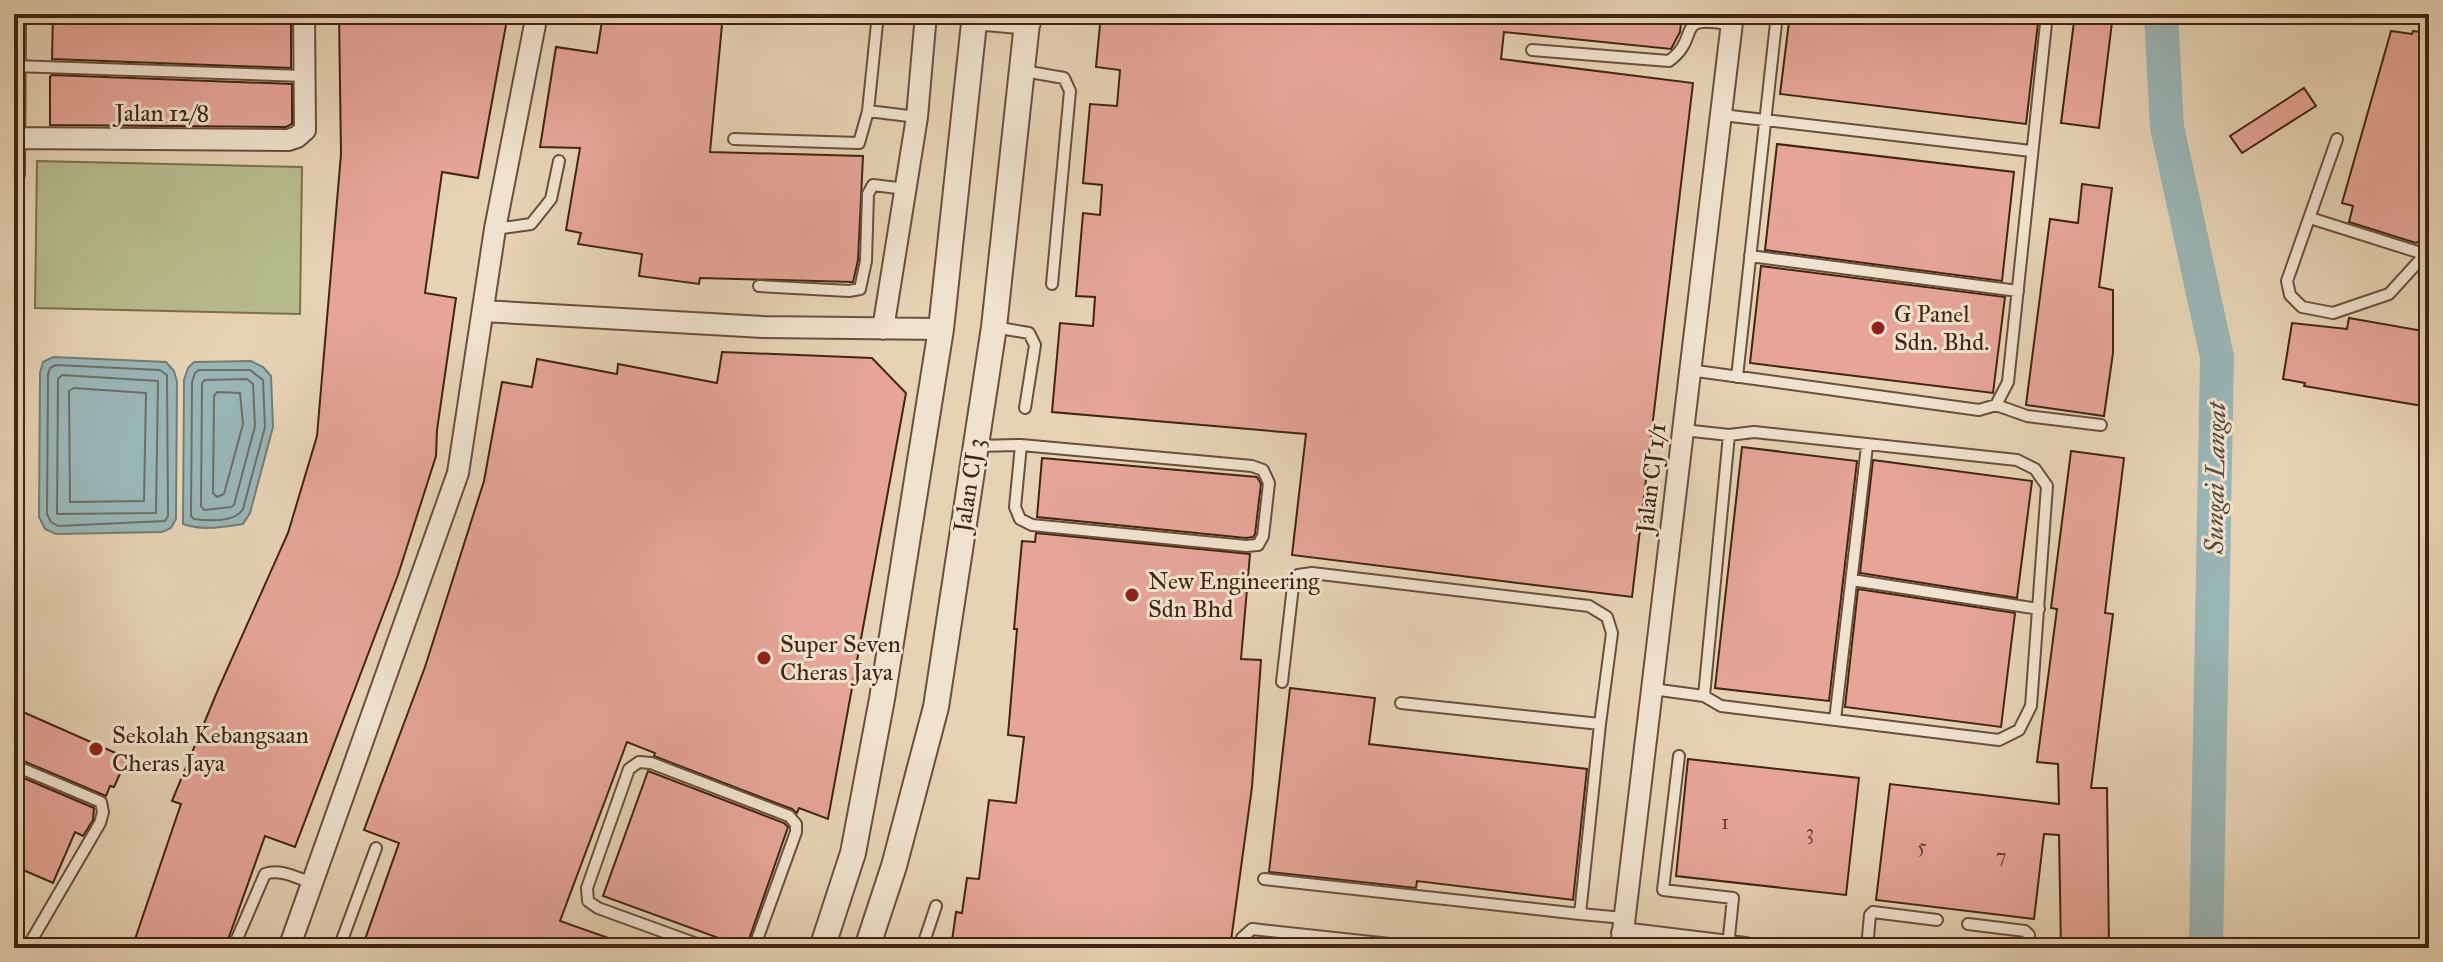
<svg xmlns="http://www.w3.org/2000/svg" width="2443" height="962" font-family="'IM FELL Great Primer',serif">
	<rect width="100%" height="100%" fill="#e6d3b4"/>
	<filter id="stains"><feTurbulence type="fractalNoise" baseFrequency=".0025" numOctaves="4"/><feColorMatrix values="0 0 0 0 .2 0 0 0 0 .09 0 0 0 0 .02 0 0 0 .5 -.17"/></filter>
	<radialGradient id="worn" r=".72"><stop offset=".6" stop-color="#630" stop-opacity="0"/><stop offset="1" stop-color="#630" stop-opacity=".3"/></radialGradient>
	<path fill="#b6bc8c" stroke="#7c704e" stroke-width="2" d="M37,161L302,167L300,314L35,308Z"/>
	<path fill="#99b6b6" stroke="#767c74" stroke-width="2" d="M53,357L166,362L174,371L177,382L176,519L171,528L162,532L56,534L45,529L39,517L40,373L43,362Z
		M251,361L263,367L271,376L273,427L250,513L243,524C222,527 203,531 183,524L184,380L188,368L194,362Z"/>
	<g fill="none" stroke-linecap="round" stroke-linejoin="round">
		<path stroke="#6d6e64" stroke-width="2" d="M56,365L160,370L167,375L168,516L165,521L58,526L51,522L47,514L48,375L50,368Z
			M250,370L263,380L265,427L243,509C234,523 209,521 194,519L191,516L192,382L195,373L199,370Z
			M62,375L158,381L156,513L57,514L58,379Z
			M247,379L253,384L255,426L234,505L231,507L204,510L201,506L202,383L205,380Z
			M74,388L146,393L144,501L70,502L69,391Z
			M217,392L240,393L243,424L224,494L217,497L213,493L214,396Z"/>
		<path stroke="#99b6b6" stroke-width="34" d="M2161,14L2167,127L2217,357L2206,948"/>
	</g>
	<path fill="#e6a597" stroke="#412511" stroke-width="2" d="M53,14L291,18V68L52,59Z
		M339,14H508L478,178L442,172L425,293L456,298L437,430L436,456L398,575L295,847L265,836L225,948H132L181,804L172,801L217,692L288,533L317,436L341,154Z
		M603,14H723L710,152L863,156L858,260L853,282L700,278L699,284L639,276L642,254L578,244L581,233L566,230L580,148L540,147L556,47L597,53Z
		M1101,14H1682L1680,32L1671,49L1504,32L1501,59L1693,83L1632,597L1292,555L1306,434L1052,412L1060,323L1093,326L1095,297L1076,296L1083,213L1100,215L1102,185L1083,183L1090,104L1117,106L1120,70L1096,67Z
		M1790,14H1997L2023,17L2028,22L2038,23L2026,124L1780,94Z
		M2075,14H2113L2099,128L2061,123Z
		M2391,31L2412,34L2413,31L2429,33V236L2416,243L2349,222L2353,206L2342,203Z
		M52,75L292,84V124L286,127L50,125V77Z
		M2304,88L2316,106L2242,153L2230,136Z
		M1777,144L2014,172L2002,281L1765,250Z
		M2082,184L2112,188L2099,287L2113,290V353L2104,416L2026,405L2050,219L2078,223Z
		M1761,266L2005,297L1993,393L1750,363Z
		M2349,318L2429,332V407L2304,386L2305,383L2283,379L2292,323L2347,329Z
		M722,352L872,358L906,393L828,819L799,808L797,813L792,809L654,756L655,753L627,742L560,921L631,946V948H362L399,843L364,830L425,667L484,481L502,382L532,387L537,359L617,374L618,364L717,383Z
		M1742,447L1857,461L1829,701L1715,688Z
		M2071,451L2124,458L2105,613L2113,614L2091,788H2107L2109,947L2061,948L2059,835L2044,834L2034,919L1876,900L1890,784L2059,804L2058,764L2037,762L2057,609L2051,608Z
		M1042,458L1257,477L1261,484L1255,534L1253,537L1246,538L1037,517Z
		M1873,460L2032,481L2017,598L1860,573Z
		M1036,533L1250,554L1241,659L1261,660L1252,787L1230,948H951L956,912L962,913L967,878L979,879L989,800L1016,803L1024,737L1008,735L1017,629H1014L1022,541L1035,542Z
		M1858,589L2015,613L2001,727L1845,707Z
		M1290,688L1375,698L1369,744L1587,769L1573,900L1417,881L1416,888L1269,872Z
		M14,708L127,758L114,787L110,786L106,796L21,760H14Z
		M1688,759L1859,778L1846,895L1676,876Z
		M648,771L784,823L788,827L746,948L603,896Z
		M14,774L94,808L93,820L83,836L75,832L53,883L14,866Z"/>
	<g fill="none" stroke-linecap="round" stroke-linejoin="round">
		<g stroke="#6a503a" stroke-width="14">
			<path id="service" d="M878,14L868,111L917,117
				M2030,14L2046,16
				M1532,50L1669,61C1703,36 1671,13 1732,25
				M14,66L304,76
				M1024,71L1064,78L1070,91L1052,284
				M1722,115L2031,151
				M734,139L859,143L868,111
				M2337,139L2287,281L2290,295L2302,307L2333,313L2389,294L2429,250
				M2310,218L2424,254
				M495,229L531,224L551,199L559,161
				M1750,256L2018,291
				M759,286L849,291L860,289L866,261L868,194L873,185L906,189
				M994,327L1029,333L1035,345L1025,408
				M1689,370L1979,410L1996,405L2027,416L2101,425
				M1737,377L1777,14
				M1996,405L2008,382L2047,14
				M976,446L1021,445L1252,466L1263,470L1269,483L1263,536L1258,545L1246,546L1032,525L1020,519L1015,507L1021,445
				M1852,580L2039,609
				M1282,682L1293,586L1298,575L1312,573L1589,606L1607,617L1612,633L1600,724
				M1652,689L1704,696L1721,706L1999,740L2019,730L2031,706L2047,486L2035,469L2017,460L1754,432L1729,435L1683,430
				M1704,696L1729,435
				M1401,703L1600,724L1580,914L1624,918
				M1835,720L1867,446
				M1679,756L1663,890L1733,898L1728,946
				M18,767L101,802L103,812L100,823L27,948
				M1264,879L1580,914
				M1968,924L2025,931L2029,935L2028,948
				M233,948L265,874C280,868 297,878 312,883
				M339,948L376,848
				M708,948L598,908L588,901L587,888L629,769L639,762L651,763L789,816L796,824V832L754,948
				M922,948L936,906
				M1241,948L1242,938L1252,929L1427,948
				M1867,948L1870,915L1873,912L1937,920"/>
		</g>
		<g stroke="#6a503a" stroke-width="24">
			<path id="minor" d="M14,138L288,140L297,137L305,130L304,14
				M14,174L15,14
				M483,311L763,327L941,329
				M883,329L917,117L926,14
				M1622,933L1745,948
				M289,948L458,473L495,229L537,14
				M1621,948L1733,14"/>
		</g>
		<g stroke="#6a503a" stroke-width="28">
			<path id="tertiary" d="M975,17L1028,22
				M822,948L853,853L882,699L941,329L975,14
				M867,948L894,866L936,707L994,327L1028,14"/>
		</g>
		<use href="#service" stroke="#efe2ce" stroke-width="10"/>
		<use href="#minor" stroke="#efe2ce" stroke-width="20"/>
		<use href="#tertiary" stroke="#efe2ce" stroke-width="24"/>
	</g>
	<g fill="#8f2418" stroke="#efe2ce" stroke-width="3">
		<circle cx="1878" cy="328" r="8"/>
		<circle cx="1132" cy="595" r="8"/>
		<circle cx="764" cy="658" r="8"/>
		<circle cx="96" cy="749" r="8"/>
	</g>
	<g text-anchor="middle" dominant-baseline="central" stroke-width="6" stroke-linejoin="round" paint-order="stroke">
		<g font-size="20" fill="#6a4532">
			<text x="1725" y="822">1</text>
			<text x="1810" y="832">3</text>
			<text x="1922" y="846">5</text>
			<text x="2001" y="856">7</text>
		</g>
		<g font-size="24" fill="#412511" stroke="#efe2ce">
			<text x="162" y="113">Jalan 12/8</text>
			<text transform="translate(1651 478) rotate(-83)">Jalan CJ 1/1</text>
			<text transform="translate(969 485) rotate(-81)">Jalan CJ 3</text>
		</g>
		<g font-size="24" fill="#412511" stroke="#efe2ce" text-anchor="start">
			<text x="1894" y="314">G Panel<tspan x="1894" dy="28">Sdn. Bhd.</tspan></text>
			<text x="1148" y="581">New Engineering<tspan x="1148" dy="28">Sdn Bhd</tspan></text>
			<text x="780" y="644">Super Seven<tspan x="780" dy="28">Cheras Jaya</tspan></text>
			<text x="112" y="735">Sekolah Kebangsaan<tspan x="112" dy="28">Cheras Jaya</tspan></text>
		</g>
		<g font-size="26" font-style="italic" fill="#57493a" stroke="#efe2ce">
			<text transform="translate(2215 478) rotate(-89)">Sungai Langat</text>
		</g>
	</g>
	<rect width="2443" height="962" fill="none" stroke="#e6d3b4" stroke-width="48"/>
	<rect x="16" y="16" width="2411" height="930" fill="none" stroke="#412511" stroke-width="4"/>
	<rect x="24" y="24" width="2395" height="914" fill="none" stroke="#412511" stroke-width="2"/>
	<rect width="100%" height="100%" filter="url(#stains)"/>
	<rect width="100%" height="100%" fill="url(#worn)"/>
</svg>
